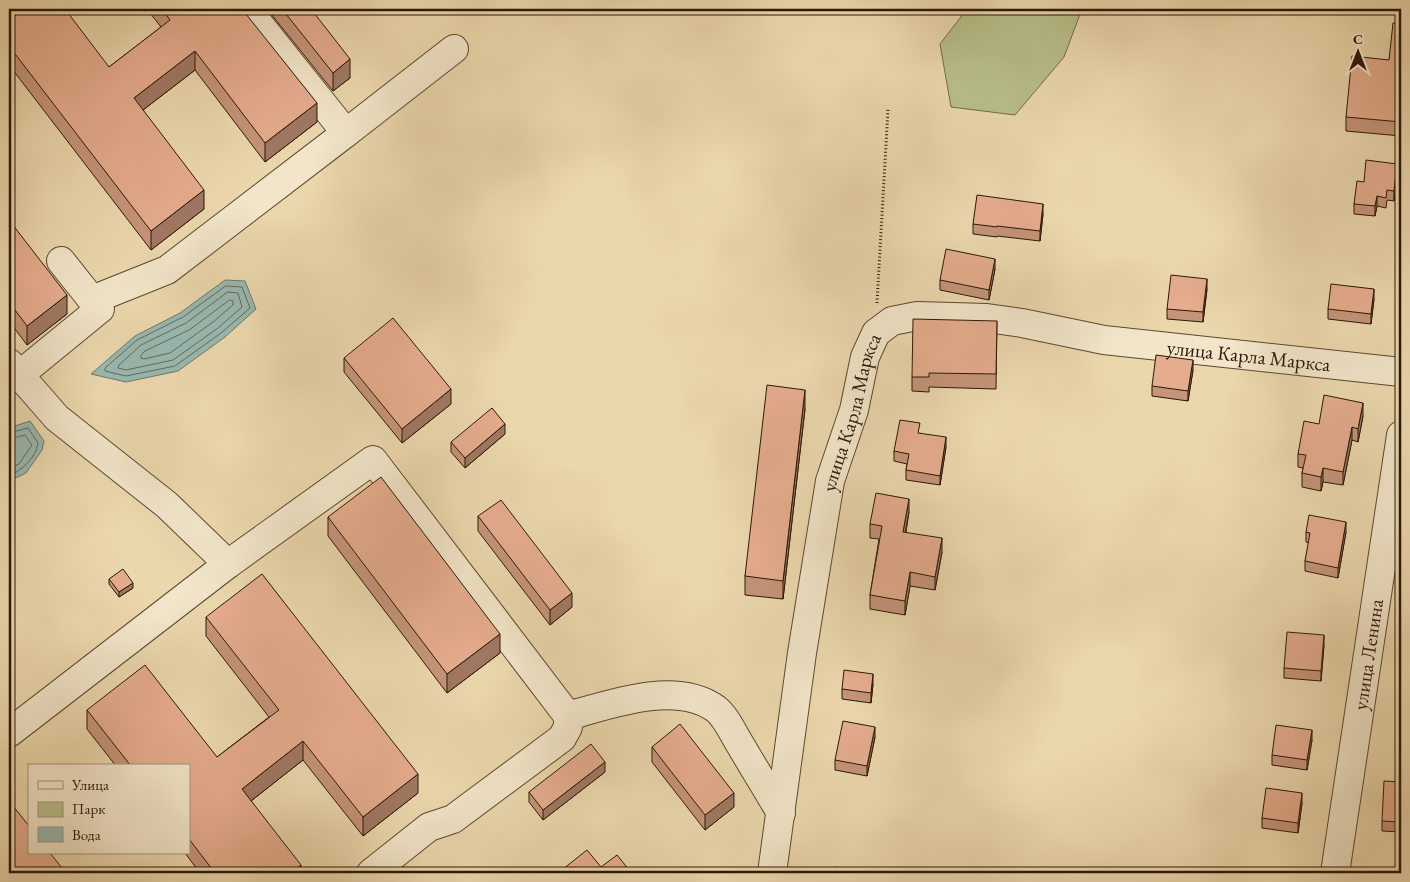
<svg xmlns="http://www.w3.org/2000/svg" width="1410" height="882" font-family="'EB Garamond',serif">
	<rect width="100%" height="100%" fill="#ebd7ac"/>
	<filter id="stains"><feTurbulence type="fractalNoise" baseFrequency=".004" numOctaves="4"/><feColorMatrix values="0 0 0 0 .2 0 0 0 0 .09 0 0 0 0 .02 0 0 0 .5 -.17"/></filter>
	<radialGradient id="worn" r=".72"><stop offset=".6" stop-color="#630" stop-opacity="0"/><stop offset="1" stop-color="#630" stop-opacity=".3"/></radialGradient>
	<path fill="#b8be89" stroke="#726b48" d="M967,9H1082L1064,57L1015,115L951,107L940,44Z"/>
	<path fill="#99b8b0" stroke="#6d786d" d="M225,280L245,281L256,309L225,337L178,371L126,382L91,374L135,336L180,313Z
		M30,421L44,441L42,450L26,473L9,481V428Z"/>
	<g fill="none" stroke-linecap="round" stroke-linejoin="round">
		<path stroke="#62685c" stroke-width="1" d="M226,286L242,287L250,308L221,333L175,366L126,376L105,371V368L137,340L183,317Z
			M228,292L238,293L242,307L218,328L173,360L126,370L118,368L119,365L141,345L186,323Z
			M230,300L233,301V305L213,322L170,353L144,359L141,358V355L145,351L189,330Z
			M9,433L28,428L38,443C36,458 22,470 9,476
			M9,439L25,435L32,445L19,464L9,469"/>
		<g stroke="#5b4831" stroke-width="30">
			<g id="minor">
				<path d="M346,133L454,49"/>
				<path d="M61,261L92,300"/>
				<path d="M9,363L57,418L167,505L228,564"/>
				<path d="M18,376L100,309L92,300L167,270L346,133L247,9"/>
				<path d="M568,716C611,704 676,680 716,709C725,716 732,731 738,741C752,765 767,789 781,813"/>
				<path d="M9,733L228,564L373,460L568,716V727L562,738L453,819L429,827L371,873"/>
				<path id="s1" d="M772,873L802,653L830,481L854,410L865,357L876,333L892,321L917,316L987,318L1022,323L1104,340L1401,372"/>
				<path id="s2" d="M1335,873L1401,435"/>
			</g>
		</g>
		<path stroke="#2b1808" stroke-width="3" stroke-dasharray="1 2.5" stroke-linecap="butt" d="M877,303L888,109"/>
		<use href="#minor" stroke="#f2e5c9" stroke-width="28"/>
	</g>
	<path fill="#c59479" stroke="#2b1808" d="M147,9H242L317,122L265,162L195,70L143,110L204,209L151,250L9,65V20L109,67L161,27Z
		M267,9H311L350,78L333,91Z
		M1401,9V136L1346,131V117L1389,60L1399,24Z
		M1397,174L1394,201L1387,200L1386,208L1377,206L1375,216L1354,214V204L1364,182Z
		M1043,214L1040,241L997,236V237L973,234V224Z
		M9,220L67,314L27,345L9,321Z
		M995,269L989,300L940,290V280Z
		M1207,289L1203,322L1167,319V309Z
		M1374,299L1371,324L1328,319V309Z
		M997,321L996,389L929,387V392L912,391V377Z
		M344,358L451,404L402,443L344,372Z
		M1193,370L1188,401L1152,396V386Z
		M805,409L783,599L745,595V576Z
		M1363,416L1358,442L1352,440L1343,485L1323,482L1321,491L1302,487V473L1303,468L1298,467V454L1319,424Z
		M920,433L946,447L940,485L906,480V470L907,464L894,461V451Z
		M505,434L465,468L451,452V442Z
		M909,512L906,532L942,552L935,590L910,586L905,615L870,609V595L879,539L870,538V524Z
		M478,516L572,607L550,625L478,531Z
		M328,517L500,653L447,693L328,536Z
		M1306,532H1346L1338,578L1305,571V561L1309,543L1306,542Z
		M109,579L133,588L119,597L109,584Z
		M206,617L418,793L363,836L303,760L251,801L301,873H200L185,853H189V766H116L87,729V710L217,757L269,717L206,636Z
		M1401,624V671L1398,670V660Z
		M1324,645L1321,681L1284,678V668Z
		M873,684L871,703L842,699V689Z
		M875,737L867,776L835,770V760Z
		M1312,740L1307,770L1272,765V755Z
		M652,747L734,807L705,830L652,762Z
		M605,772L543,820L529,802V792Z
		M1401,782V832L1382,831V821Z
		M1302,803L1298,833L1262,828V818Z"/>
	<path fill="#a07863" stroke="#2b1808" d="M195,51V70L134,117V98Z
		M350,59V78L333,91V73Z
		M317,103V122L265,162V143Z
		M1397,164V174L1394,201V191Z
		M204,190V209L151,250V231Z
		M1377,196V206L1375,216V206Z
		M1043,204V214L1040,241V231Z
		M995,259V269L989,300V290Z
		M1207,279V289L1203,322V312Z
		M1374,289V299L1371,324V314Z
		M67,295V314L27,345V326Z
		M1193,360V370L1188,401V391Z
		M451,389V404L402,443V429Z
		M805,390V409L783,599V581Z
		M1363,403V416L1358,442V429Z
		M505,424V434L465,468V458Z
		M1352,427V440L1343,485V472Z
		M946,437V447L940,485V476Z
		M1323,468V482L1321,491V477Z
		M909,499V512L903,545V532Z
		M1346,522V532L1338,578V568Z
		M942,538V552L935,590V577Z
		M910,572V586L905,615V601Z
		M133,583V588L119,597V592Z
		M572,593V607L550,625V610Z
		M500,634V653L447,693V674Z
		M1324,635V645L1321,681V671Z
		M873,674V684L871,703V693Z
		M875,727V737L867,776V766Z
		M1312,730V740L1307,770V760Z
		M303,741V760L242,808V789Z
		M605,762V772L543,820V810Z
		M418,774V793L363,836V817Z
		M734,793V807L705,830V815Z
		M1302,793V803L1298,833V823Z
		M301,865V873H290Z"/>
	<path fill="#e5ac8d" stroke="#2b1808" d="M23,9H65L109,67L170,20L162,9H242L317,103L265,143L195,51L134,98L204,190L151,231L9,46V20Z
		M282,9H311L350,59L333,73Z
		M1401,9V122L1346,117L1352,56L1389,60L1393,23L1399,24Z
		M1366,160L1397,164L1394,191L1387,190L1386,198L1377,196L1375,206L1354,204L1357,181L1364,182Z
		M977,195L1043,204L1040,231L997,226V227L973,224Z
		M9,220L67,295L27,326L9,302Z
		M946,249L995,259L989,290L940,280Z
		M1171,275L1207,279L1203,312L1167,309Z
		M1331,284L1374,289L1371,314L1328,309Z
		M393,318L451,389L402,429L344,358Z
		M913,319L997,321L996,374L929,373V377H912Z
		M1156,355L1193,360L1188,391L1152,386Z
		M767,385L805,390L783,581L745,576Z
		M1324,395L1363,403L1358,429L1352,427L1343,472L1323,468L1321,477L1302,473L1306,455L1298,454L1304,421L1319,424Z
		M492,408L505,424L465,458L451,442Z
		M900,420L920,423L918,433L946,437L940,476L906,470L909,454L894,451Z
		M381,477L500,634L447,674L328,517Z
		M876,493L909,499L903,532L942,538L935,577L910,572L905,601L870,595L882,526L870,524Z
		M501,500L572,593L550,610L478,516Z
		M1309,515L1346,522L1338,568L1305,561L1310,533L1306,532Z
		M123,569L133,583L119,592L109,579Z
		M262,574L418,774L363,817L303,741L242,789L301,865L290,873H215L189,839V766H131L87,710L145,665L217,757L279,710L206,617Z
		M1400,624H1401V661L1398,660Z
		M1287,632L1324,635L1321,671L1284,668Z
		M844,670L873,674L871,693L842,689Z
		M843,721L875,727L867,766L835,760Z
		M680,724L734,793L705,815L652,747Z
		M1276,725L1312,730L1307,760L1272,755Z
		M591,744L605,762L543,810L529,792Z
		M1384,781L1401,782V822L1382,821Z
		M1266,788L1302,793L1298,823L1262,818Z
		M9,801L29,826V853H50L66,873H9Z
		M587,850L601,867L617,855L630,871L627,873H558Z
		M834,867L867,872V873H833Z"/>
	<g text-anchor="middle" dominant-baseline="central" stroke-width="4.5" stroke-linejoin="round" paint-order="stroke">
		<g font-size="20" fill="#2b1808" stroke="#f2e5c9">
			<text stroke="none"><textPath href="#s1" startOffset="932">улица Карла Маркса</textPath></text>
			<text stroke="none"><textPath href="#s1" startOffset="468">улица Карла Маркса</textPath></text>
			<text stroke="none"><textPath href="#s2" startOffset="221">улица Ленина</textPath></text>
		</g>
	</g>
	<rect width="1410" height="882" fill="none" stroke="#ebd7ac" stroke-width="30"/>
	<rect x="10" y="10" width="1390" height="862" fill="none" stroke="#2b1808" stroke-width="2.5"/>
	<rect x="15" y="15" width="1380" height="852" fill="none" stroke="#2b1808"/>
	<rect x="28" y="764" width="162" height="90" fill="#f2e5c9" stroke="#a2937c"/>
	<rect x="38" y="781" width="25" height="8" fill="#f2e5c9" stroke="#a2937c"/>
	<text x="72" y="790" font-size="15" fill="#2b1808">Улица</text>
	<rect x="38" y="802" width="25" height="15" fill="#b8be89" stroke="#a2937c"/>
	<text x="72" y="814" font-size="15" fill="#2b1808">Парк</text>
	<rect x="38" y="827" width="25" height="15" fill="#99b8b0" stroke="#a2937c"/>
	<text x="72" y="840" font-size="15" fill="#2b1808">Вода</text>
	<g transform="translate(1358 52)" stroke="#f2e5c9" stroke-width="4" paint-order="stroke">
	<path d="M0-4L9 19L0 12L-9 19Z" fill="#2b1808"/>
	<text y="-8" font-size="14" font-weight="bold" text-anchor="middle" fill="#2b1808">С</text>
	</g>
	<rect width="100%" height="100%" filter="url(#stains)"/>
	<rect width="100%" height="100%" fill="url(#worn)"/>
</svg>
